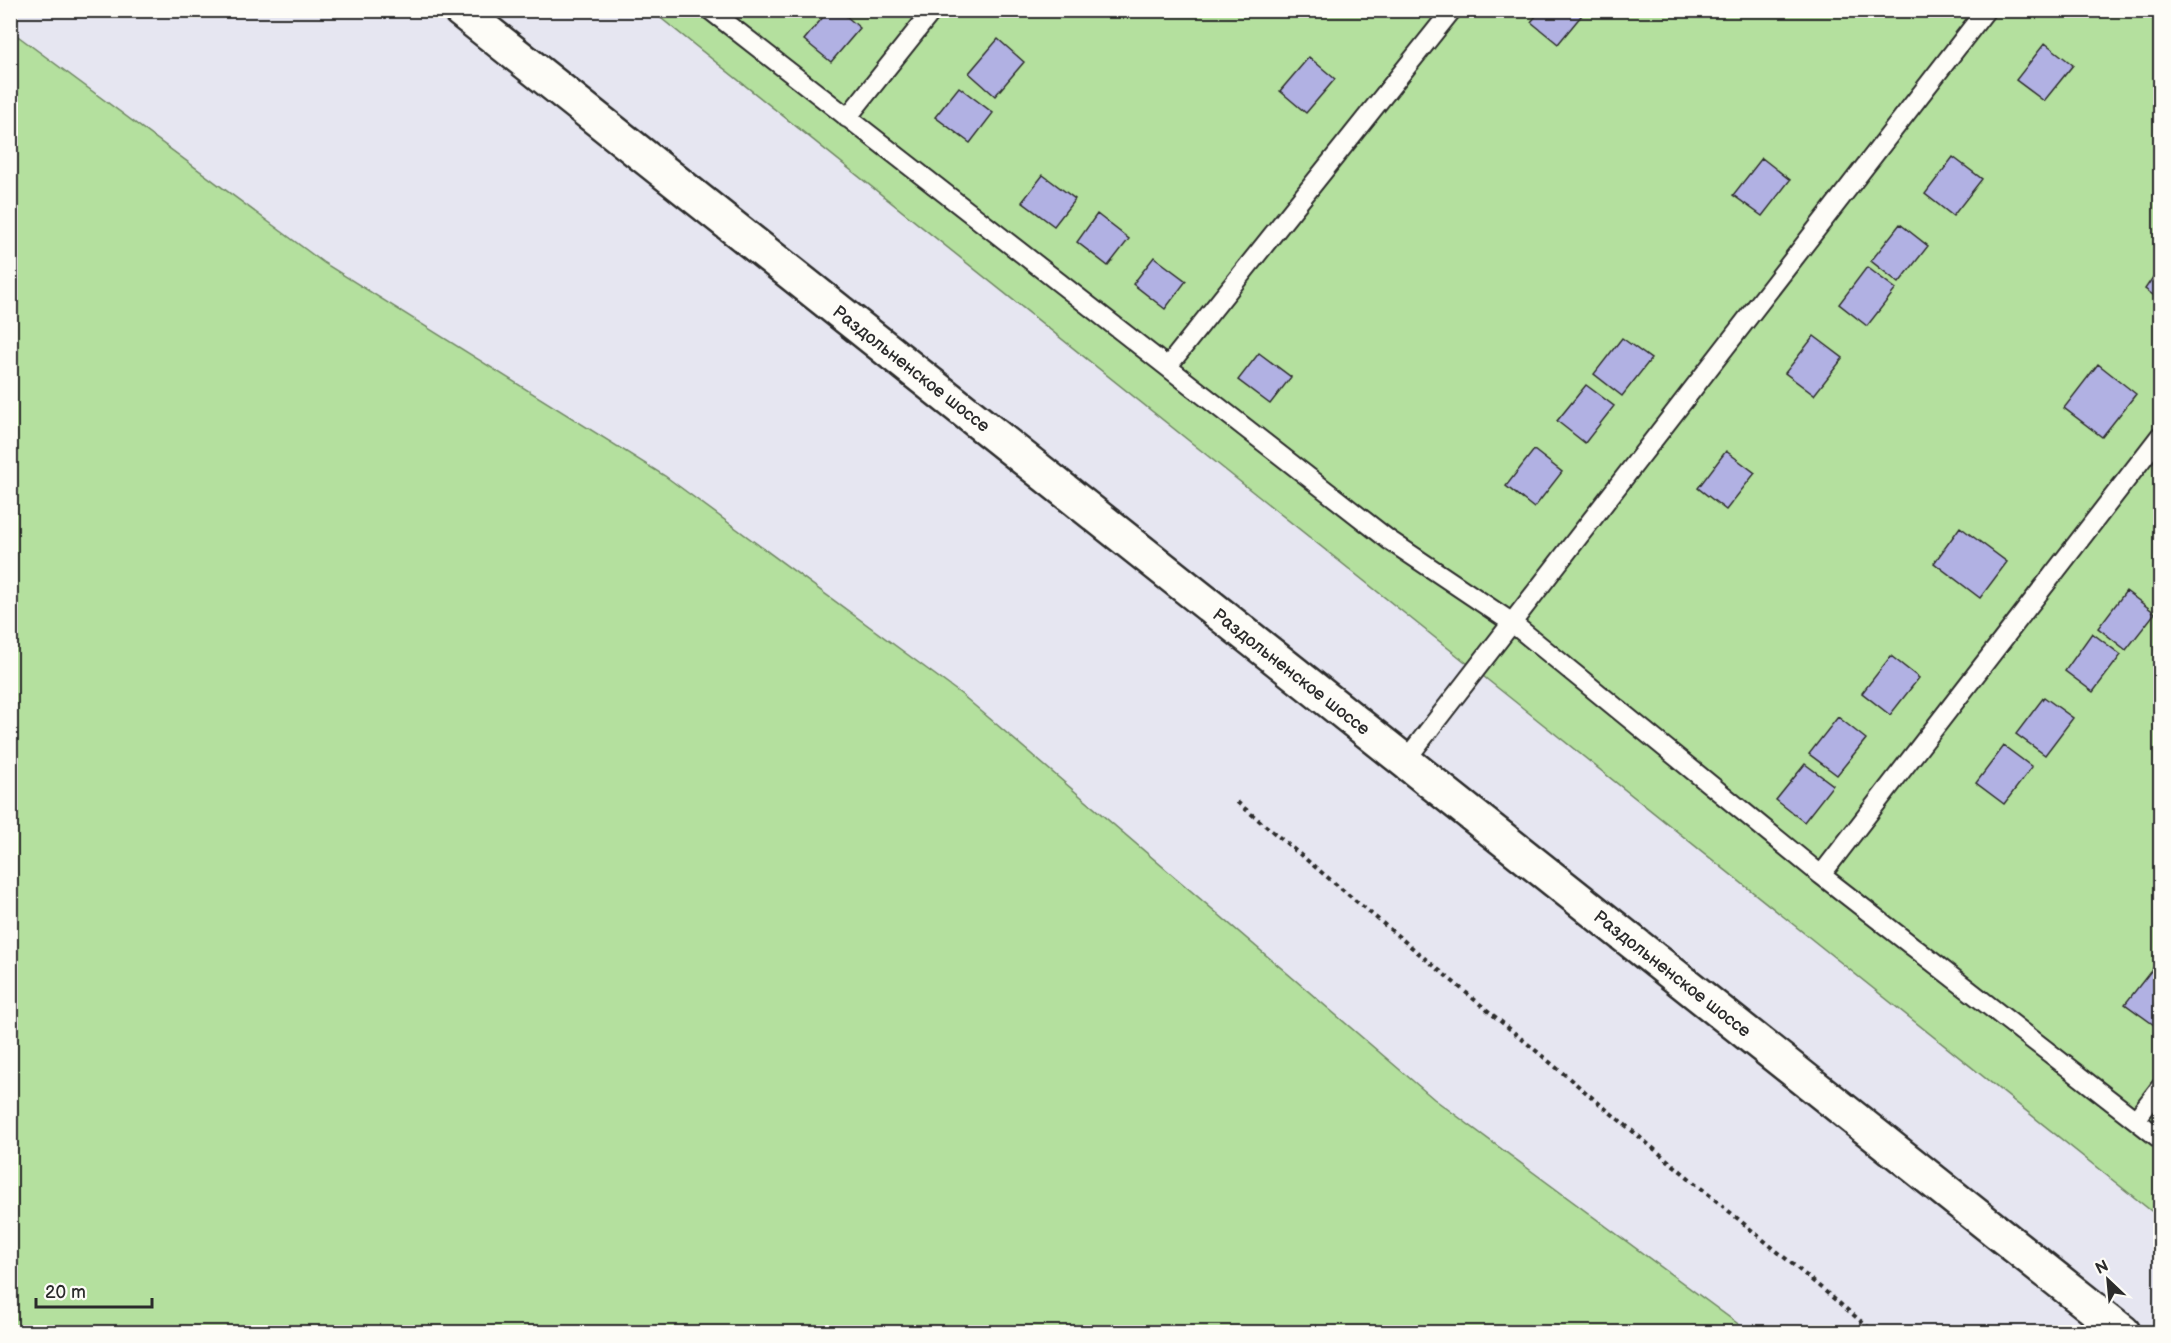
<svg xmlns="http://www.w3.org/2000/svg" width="2171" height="1343" font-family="'Balsamiq Sans',sans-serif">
	<rect width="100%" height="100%" fill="#e6e6f1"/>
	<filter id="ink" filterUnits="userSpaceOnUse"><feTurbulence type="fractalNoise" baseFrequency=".0167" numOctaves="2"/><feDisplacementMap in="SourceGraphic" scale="12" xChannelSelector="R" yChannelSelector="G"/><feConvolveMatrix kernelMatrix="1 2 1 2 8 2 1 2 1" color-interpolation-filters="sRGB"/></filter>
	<g filter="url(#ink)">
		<path fill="#b4e09e" stroke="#708664" stroke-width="1.5" d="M652,11H2160V1218Z
			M11,31L324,263L665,476L961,694L1434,1099L1749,1332H11Z"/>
		<path fill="#b1b1e3" stroke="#2b2b2b" stroke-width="1.5" d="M829,10H839L860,28L831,62L804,40Z
			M860,10H872L867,16Z
			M1541,10H1586L1558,44L1531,22Z
			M998,39L1024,62L995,96L969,73Z
			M2045,43L2073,65L2044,101L2016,80Z
			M1309,57L1335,79L1306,113L1280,91Z
			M959,87L993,113L970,143L935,117Z
			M1953,157L1982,179L1953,216L1925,194Z
			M1762,158L1790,180L1762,216L1733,195Z
			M1043,175L1075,199L1054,226L1022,202Z
			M1097,214L1129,239L1108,266L1077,242Z
			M1900,224L1928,246L1899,283L1871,261Z
			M1154,257L1186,281L1165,309L1133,284Z
			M1867,267L1896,289L1867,326L1839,304Z
			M2160,267V300L2145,289Z
			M1814,336L1843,358L1814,395L1785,373Z
			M1622,338L1651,359L1622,396L1594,374Z
			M1259,353L1291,377L1270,404L1238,380Z
			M2098,364L2136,394L2102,437L2064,408Z
			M1586,385L1614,406L1585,443L1557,421Z
			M1534,450L1562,472L1534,508L1506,486Z
			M1726,451L1755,473L1726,510L1698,488Z
			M1960,527L2007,562L1980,598L1934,563Z
			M2126,591L2155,613L2126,650L2098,628Z
			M2092,633L2121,655L2093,692L2065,671Z
			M1891,656L1919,678L1890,715L1862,693Z
			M2044,697L2073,718L2045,755L2016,734Z
			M1838,717L1866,739L1837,775L1809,754Z
			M2004,746L2032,767L2004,804L1976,783Z
			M1805,764L1833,785L1804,822L1776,800Z
			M2154,967L2160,972V1017L2154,1025L2125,1004Z"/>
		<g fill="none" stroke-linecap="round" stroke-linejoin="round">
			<g stroke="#2b2b2b" stroke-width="22">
				<path id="service" d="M710,10L1389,540L1511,622L1821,875L2160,1139
					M847,118L933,10
					M1168,366L1452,10
					M1405,761L1986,10
					M1821,875L2160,436
					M2137,1118L2160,1088"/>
			</g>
			<g stroke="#2b2b2b" stroke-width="38">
				<path id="secondary" d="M460,10L2123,1332"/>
			</g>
			<path stroke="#2b2b2b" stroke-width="4" stroke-dasharray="4.5 4.5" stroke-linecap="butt" d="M1237,802L1874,1332"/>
			<use href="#service" stroke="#fdfcf7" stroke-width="18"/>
			<use href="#secondary" stroke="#fdfcf7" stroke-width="33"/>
		</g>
	</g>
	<g text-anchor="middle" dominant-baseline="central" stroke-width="5" stroke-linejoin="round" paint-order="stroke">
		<g font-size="18" fill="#2b2b2b" stroke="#fdfcf7">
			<text transform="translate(911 369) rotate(38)">Раздольненское шоссе</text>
			<text transform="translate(1291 672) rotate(38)">Раздольненское шоссе</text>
			<text transform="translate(1672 974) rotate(38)">Раздольненское шоссе</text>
		</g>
	</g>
	<rect width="2171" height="1343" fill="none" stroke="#fdfcf7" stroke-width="36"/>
	<rect x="18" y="18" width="2135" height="1307" fill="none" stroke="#2b2b2b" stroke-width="2" filter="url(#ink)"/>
	<g transform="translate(2108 1280) rotate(334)" stroke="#fdfcf7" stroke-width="4.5" paint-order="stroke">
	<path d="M0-4.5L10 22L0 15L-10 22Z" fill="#2b2b2b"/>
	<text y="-9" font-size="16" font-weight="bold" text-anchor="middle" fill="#2b2b2b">N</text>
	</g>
	<path d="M36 1298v9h116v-9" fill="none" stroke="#2b2b2b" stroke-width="3"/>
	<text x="45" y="1298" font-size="18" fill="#2b2b2b" stroke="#fdfcf7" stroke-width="4.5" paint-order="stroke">20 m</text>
</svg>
